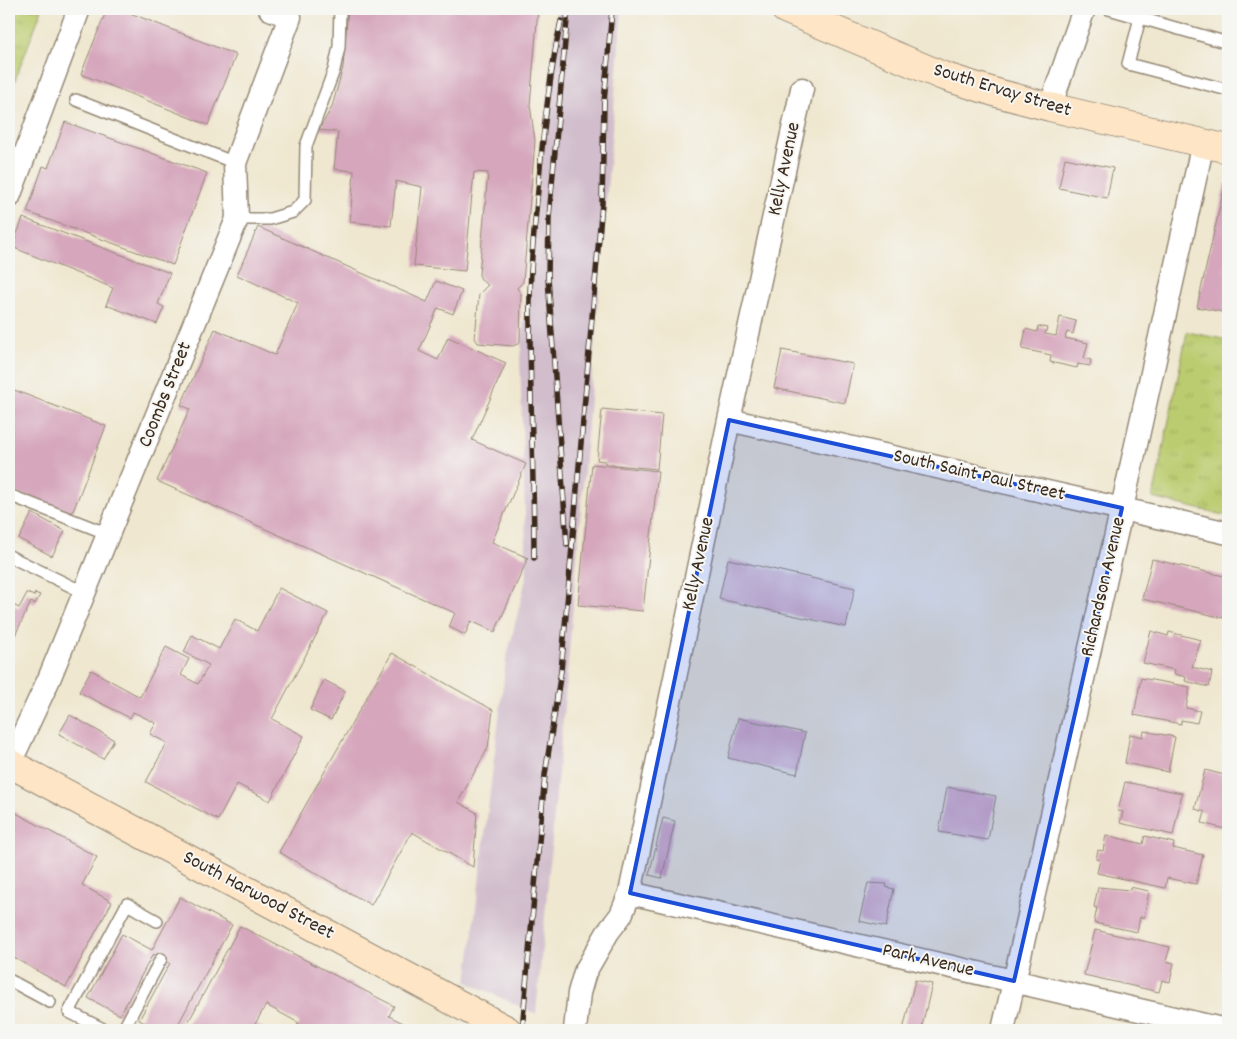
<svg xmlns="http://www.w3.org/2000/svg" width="1237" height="1039" font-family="Dekko,sans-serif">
	<defs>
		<pattern id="grass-tufts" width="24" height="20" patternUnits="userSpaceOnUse" patternTransform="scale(1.25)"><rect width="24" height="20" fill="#bbcc6f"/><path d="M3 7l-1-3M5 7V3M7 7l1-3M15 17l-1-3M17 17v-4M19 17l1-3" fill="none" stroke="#a2af60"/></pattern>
	</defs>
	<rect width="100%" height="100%" fill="#f6f6f2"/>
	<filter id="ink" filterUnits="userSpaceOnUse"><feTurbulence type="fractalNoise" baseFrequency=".02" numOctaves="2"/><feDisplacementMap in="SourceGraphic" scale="10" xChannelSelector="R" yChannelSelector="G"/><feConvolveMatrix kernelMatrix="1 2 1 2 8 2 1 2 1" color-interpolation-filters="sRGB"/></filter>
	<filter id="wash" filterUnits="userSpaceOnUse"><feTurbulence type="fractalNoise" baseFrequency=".0096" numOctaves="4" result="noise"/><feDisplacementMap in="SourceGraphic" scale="20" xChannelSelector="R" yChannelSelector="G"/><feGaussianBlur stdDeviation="1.12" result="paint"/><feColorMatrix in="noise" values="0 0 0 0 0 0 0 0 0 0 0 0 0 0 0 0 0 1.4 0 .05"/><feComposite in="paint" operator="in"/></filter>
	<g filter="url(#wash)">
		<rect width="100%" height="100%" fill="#efe7cf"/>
		<path fill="#d1bdcc" d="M557,9H622L571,629L536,1014L467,982L506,661L527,575L520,359Z"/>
		<path fill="url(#grass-tufts)" stroke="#7b7b46" d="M9,9H42L9,96Z
			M1187,332L1228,340V516L1153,498Z"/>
		<g id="blocks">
			<path fill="#d5a6bc" d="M107,9H120L236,55L208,125L81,74Z
				M348,9H538L530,105L535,141L523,282L517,288L521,294L520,343L513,346L478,343L475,338L479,294L488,285L482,281L479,275L488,173L474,172L465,271L414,266L422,187L396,181L391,226L350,222L354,171L334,169L338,132L319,130L332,107L343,67Z
				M65,122L207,173L173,265L27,212L43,166L48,168Z
				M1065,158L1113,168L1107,198L1059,188Z
				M1225,184L1228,185V313L1197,307Z
				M23,218L170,273L158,304L164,307L157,324L106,305L113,288L12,247Z
				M258,227L427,302L436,281L462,291L453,314L438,308L419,351L438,360L448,337L506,363L472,440L526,464L492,542L528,558L495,632L471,621L465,635L449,627L455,613L157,481L190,409L181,405L215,329L275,355L298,303L237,275Z
				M1060,317L1076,321L1073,334L1067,332L1065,338L1088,343L1084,358L1091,360L1090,366L1078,364L1077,368L1050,362L1051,355L1022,349L1026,329L1037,332L1038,326L1047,328L1045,334L1056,336Z
				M782,350L853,364L845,403L774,388Z
				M9,388L106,426L72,514L9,490Z
				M602,409L662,415L657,469L605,464V461L597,460Z
				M592,464L658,471L643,611L578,605Z
				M32,513L65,531L52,556L19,539Z
				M728,559L855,588L846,627L719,599Z
				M1152,559L1228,577V619L1142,599Z
				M279,588L328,613L272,719L304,736L270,801L237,784L218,820L146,782L167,743L150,734L156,723L133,712L130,718L79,692L91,670L140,697L166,647L189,659L181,675L198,684L209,665L184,652L192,635L219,649L235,619L257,631Z
				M27,593L34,596L35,593L40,595L35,604L31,602L9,648V603L19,608Z
				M1151,631L1168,636L1169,632L1201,640L1192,667L1212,672L1209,687L1185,681L1186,677L1174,674L1175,670L1143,663Z
				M392,653L493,710L488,748L458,802L477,813L473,867L412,832L371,905L279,852Z
				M1141,678L1190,687L1186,708L1200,711L1197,723L1181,720V724L1134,715Z
				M324,680L345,691L331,720L310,710Z
				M70,715L114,740L103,759L59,734Z
				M738,718L805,733L797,774L728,758Z
				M1144,731L1175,737L1168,772L1125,763L1130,734L1143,737Z
				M1205,770L1228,776V816L1225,829L1202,823L1205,812L1195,809Z
				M1125,782L1182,793L1173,835L1120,823L1123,812L1118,811Z
				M947,787L996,796L988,840L939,832Z
				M9,809L97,857L82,885L112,902L66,987L9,955Z
				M663,818L675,821L662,878L649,875Z
				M1106,835L1143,844L1145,836L1174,843L1173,848L1203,855L1196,884L1167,878L1165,888L1097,873L1100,860L1096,859L1098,850L1103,851Z
				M868,883L887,884L886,887L894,889L886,927L859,921Z
				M1098,887L1130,890V887L1149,891L1144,918L1140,917L1137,932L1094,923L1097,908L1094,907Z
				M180,897L232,925L175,1030H159L139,1020L170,963L153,954L120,1015L88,998L122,934L152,950Z
				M240,926L394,1006L389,1016L417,1030H295L299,1023L266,1005L255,1024L267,1030H184Z
				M1095,930L1170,947L1166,961L1174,963L1170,982L1162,980L1159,992L1084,975Z
				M915,980L932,984L921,1030H903Z"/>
		</g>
	</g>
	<g filter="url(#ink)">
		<use href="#blocks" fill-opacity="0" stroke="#958876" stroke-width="1"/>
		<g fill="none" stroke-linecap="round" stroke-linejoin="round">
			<g stroke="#958876" stroke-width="14">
				<path id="lane" d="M1109,9L1228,43
					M1140,18L1128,64L1228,90
					M76,100L235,163
					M237,219H270L293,212L305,200L306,146L334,70L339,47L340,9
					M9,495L98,530L111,529
					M9,556L85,593
					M9,980L50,1002
					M105,1030L69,1012L127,904L157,921
					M123,1030L161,959"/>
			</g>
			<g stroke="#958876" stroke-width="25">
				<path id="street" d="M1050,107L1084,9
					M9,197L79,9
					M729,420L1228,533
					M9,765L49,679L237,219L235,163L290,17L270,9
					M630,893L1226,1030
					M575,1030L579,993L585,972L608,932L621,915L630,893L729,420L802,89
					M1003,1030L1122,508L1203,143"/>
			</g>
			<g stroke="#958876" stroke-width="30">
				<path id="secondary" d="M785,9L943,76L997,93L1050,107L1228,149
					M9,763L507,1030"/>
			</g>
			<use href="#lane" stroke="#fff" stroke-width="11"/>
			<use href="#street" stroke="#fff" stroke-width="22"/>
			<use href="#secondary" stroke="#fde5c5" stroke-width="28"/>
			<g stroke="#3b2a1e" stroke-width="5.5">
				<path id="rail" d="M567,545L548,278L549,217L568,9
					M534,558C534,478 530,399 530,319C529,276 534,233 538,190C543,133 549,77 561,21
					M522,1030L545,775L561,671L566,615L602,203L604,103L612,9"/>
			</g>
			<use href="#rail" stroke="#f6f6f2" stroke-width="4" stroke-dasharray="11" stroke-linecap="butt"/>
		</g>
	</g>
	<path fill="#1d4ed8" fill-opacity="0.2" stroke="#1d4ed8" stroke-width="4" stroke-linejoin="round" d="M729,420L1122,508L1014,981L630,893Z"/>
	<g text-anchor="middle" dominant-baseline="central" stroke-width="4" stroke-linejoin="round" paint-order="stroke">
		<g font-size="20" fill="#3b2a1e" stroke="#f6f6f2">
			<text transform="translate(1002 91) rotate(17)">South Ervay Street</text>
			<text transform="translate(785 169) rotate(-78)">Kelly Avenue</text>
			<text transform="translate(166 395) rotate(-68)">Coombs Street</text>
			<text transform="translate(979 476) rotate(13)">South Saint Paul Street</text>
			<text transform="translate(699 564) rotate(-78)">Kelly Avenue</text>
			<text transform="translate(1104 587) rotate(-77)">Richardson Avenue</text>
			<text transform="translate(258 896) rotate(28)">South Harwood Street</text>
			<text transform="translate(928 961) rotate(13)">Park Avenue</text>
		</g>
	</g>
	<rect width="1237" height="1039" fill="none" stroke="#f6f6f2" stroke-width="30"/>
</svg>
